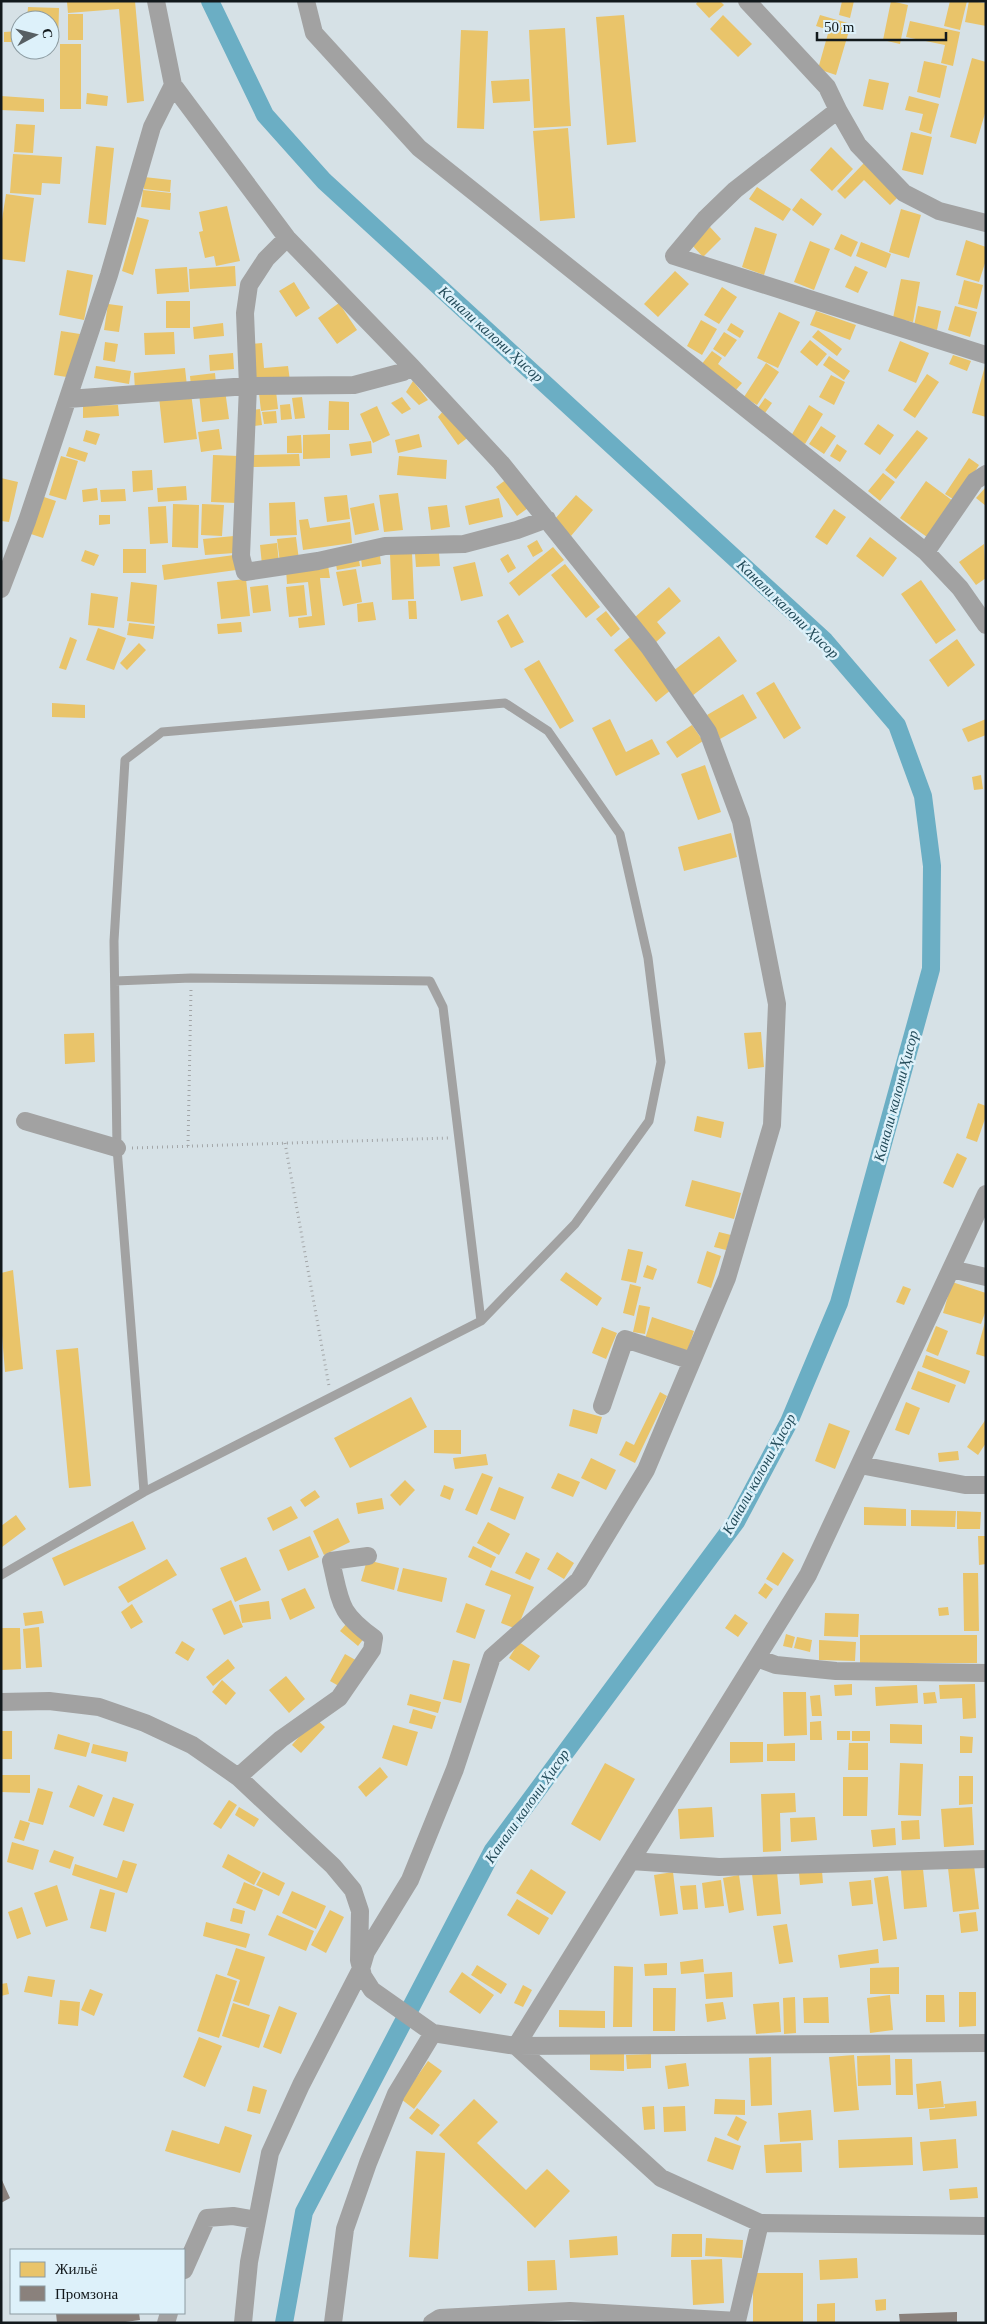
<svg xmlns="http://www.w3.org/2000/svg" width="987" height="2324" font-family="Georgia,serif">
	<rect width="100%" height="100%" fill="#d6e1e6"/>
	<path fill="#e9c46a" d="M135,1L144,101L127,103L119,9L68,13L67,2Z
		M698,1H720L724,5L709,18L696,4Z
		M842,1H854L850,18L839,15Z
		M891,1L908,5L900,44L883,40Z
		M950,1H967L960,30L944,26Z
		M969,1L986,3V26L965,22Z
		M28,7L59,8L58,44L50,43V20H27Z
		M68,14H83V40H68Z
		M624,15L636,142L607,145L596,17Z
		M723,15L752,44L738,57L710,29Z
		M820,15L851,24L836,75L818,69L829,30L816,26Z
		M910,21L960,32L953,66L941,63L945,45L906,37Z
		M565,28L571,126L534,128L529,30Z
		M461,30L488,31L484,129L457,128Z
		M20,31V42H4V32Z
		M60,44H81V109H60Z
		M972,58L986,62V110L976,144L950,137Z
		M924,61L947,66L940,98L917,92Z
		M529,79L530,101L493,103L491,81Z
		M869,79L889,83L883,110L863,106Z
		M87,93L108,96L107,106L86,104Z
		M1,96L44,99V112L1,110Z
		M909,96L939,104L931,134L919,130L923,114L905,110Z
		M16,124L35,125L33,153L14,152Z
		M568,128L575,218L540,221L533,131Z
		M911,132L932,137L923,175L902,170Z
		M96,146L114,148L106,225L88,223Z
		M831,147L853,169L832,191L810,170Z
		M13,154L62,157L60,184L42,183L41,195L10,193Z
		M865,162L899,196L890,205L864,180L845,199L837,191Z
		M144,177L171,180L170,192L144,189Z
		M757,187L791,209L783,221L749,199Z
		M143,190L171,193L170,210L141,207Z
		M6,194L34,198L25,262L1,259V226Z
		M801,198L822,214L813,226L792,210Z
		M227,206L240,261L216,266L214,256L205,258L199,232L203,231L199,212Z
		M901,209L921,215L909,258L889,252Z
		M137,217L149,220L133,275L122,271Z
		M710,227L721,239L703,257L692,245Z
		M755,227L777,234L764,275L742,267Z
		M841,234L858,242L851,257L834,249Z
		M966,240L986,247V260L979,282L956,275Z
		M810,241L830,249L814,290L794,282Z
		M861,242L891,254L886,268L856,256Z
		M235,266L236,286L190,289L189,269Z
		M855,266L868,272L858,293L845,287Z
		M187,267L189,292L157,294L155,269Z
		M67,270L93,275L84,320L59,315Z
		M675,271L689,284L658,317L644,304Z
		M901,279L920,282L913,322L893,318Z
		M964,280L983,285L977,309L958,304Z
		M294,282L310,308L296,317L279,291Z
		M722,287L737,297L719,324L704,315Z
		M166,301H190V328H166Z
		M339,303L357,330L337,344L318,318Z
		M108,304L123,306L119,332L104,330Z
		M918,306L941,311L937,330L914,326Z
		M955,306L977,312L970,337L948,330Z
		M816,311L856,325L850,340L810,325Z
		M779,312L800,322L778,368L757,358Z
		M701,320L717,329L702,355L687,346Z
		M223,323L224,336L194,339L193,327Z
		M731,323L744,331L740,338L727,330Z
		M818,330L842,349L837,356L812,337Z
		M61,331L80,334L73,378L54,375Z
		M174,332L175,354L145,355L144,333Z
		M724,332L737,340L725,357L713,349Z
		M810,340L827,354L817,366L800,352Z
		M900,341L929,353L916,383L888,371Z
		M105,342L118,344L115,362L103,360Z
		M262,343L264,368L288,366L290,381L255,384L251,344Z
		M712,351L722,358L718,364L742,383L735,391L701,365Z
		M233,353L234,369L210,371L209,355Z
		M953,355L971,361L967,371L949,364Z
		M829,356L850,371L844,380L823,365Z
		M766,363L779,372L757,405L744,397Z
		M96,366L131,371L129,384L94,378Z
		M985,366H986V417L972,413Z
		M185,368L187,386L135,390L134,373Z
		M215,373L216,384L191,387L190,376Z
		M927,374L939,382L915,418L903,410Z
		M831,375L845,382L834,405L819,397Z
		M413,381L428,400L419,405L406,392Z
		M225,390L229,419L202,422L199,393Z
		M276,391L278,409L261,411L259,393Z
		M191,393L197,439L164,443L159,397Z
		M302,397L305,418L295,419L292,398Z
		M402,397L411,409L402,414L391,403Z
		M765,398L772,403L765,413L758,408Z
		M329,401L349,402V430H328Z
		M290,404L292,419L281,420L280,405Z
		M118,405L119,416L83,418V406Z
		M809,405L823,414L805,444L791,436Z
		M377,406L390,435L373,443L360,414Z
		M260,409L262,425L253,426L251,410Z
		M444,410L470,436L458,445L438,417Z
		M276,411L277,423L264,424L262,412Z
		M878,424L894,435L880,455L864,444Z
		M821,426L836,436L824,454L809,444Z
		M219,429L222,449L201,452L198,432Z
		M86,430L100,434L96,445L83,441Z
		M917,430L928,438L896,479L885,470Z
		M330,434V458L303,459V435Z
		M419,434L422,447L398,453L395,440Z
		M301,435L302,453H287V436Z
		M371,441L372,453L351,456L349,444Z
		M837,444L847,451L840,462L830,456Z
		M69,447L88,453L85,462L66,456Z
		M299,454L300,466L252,467L251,455Z
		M213,455L239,456L237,503L211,502Z
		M61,456L78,461L66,500L49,495Z
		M399,456L447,460L446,479L397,475Z
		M969,458L979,465L956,501L945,494Z
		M152,470L153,490L133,492L132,471Z
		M883,473L895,482L880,501L868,491Z
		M1,478L18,482L9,522L1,521Z
		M507,479L528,508L517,516L496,487Z
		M926,481L953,501L927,537L900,518Z
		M186,486L187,500L158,502L157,488Z
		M986,487V506L976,498Z
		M97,488L98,500L83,502L82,490Z
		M125,489L126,501L101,502L100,490Z
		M398,493L403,530L384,532L379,495Z
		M347,495L350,519L327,522L324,497Z
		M576,495L593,510L571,536L554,520Z
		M44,497L56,501L43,538L31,534Z
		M499,498L503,517L469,525L465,506Z
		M295,502L297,535L270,536L269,503Z
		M374,503L379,530L355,535L350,508Z
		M173,504L199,505L198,548L172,547Z
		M202,504L224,505L222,536L201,535Z
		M447,505L450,527L431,530L428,507Z
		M166,506L168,543L150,544L148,507Z
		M834,509L846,517L827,545L815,537Z
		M99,515H110V524L99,525Z
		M308,519L310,528L350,522L352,543L303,550L299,520Z
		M234,536L235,553L205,555L203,539Z
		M296,537L299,560L280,563L277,539Z
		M870,537L897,558L883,577L856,556Z
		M537,540L543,551L533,557L527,546Z
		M277,543L279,563L262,565L260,545Z
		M984,544L986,578L976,585L959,562Z
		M553,547L564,560L519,596L509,583Z
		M123,549H146V573H123Z
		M85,550L99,555L94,566L81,561Z
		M412,553L414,599L392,600L390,554Z
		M439,553L440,566L416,567L415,554Z
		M508,554L516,568L508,573L500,559Z
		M234,555L236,570L164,580L162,565Z
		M358,555L360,566L337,570L335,559Z
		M380,556L381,564L362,567L361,558Z
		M475,562L483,596L461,601L453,567Z
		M565,564L600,607L586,618L551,575Z
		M328,565L330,578H320L325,625L299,628L298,618L312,616L308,582L287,584L286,569Z
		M356,569L362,602L343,606L336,572Z
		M246,579L250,616L221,619L217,582Z
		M921,580L956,630L936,644L901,594Z
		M131,582L157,585L154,624L127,621Z
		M268,585L271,611L253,613L250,587Z
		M304,585L307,615L289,617L286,587Z
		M669,587L681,601L657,622L666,633L655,643L634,618Z
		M91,593L118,597L114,628L88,625Z
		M408,601H416L417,619H409Z
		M373,602L376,620L358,622L357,604Z
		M606,611L620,629L611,637L596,619Z
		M508,614L524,642L511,648L497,621Z
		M241,622L242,632L218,634L217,624Z
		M129,623L155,626L153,639L127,635Z
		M98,628L126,638L114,670L86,660Z
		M719,636L737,661L692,696L673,671Z
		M70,637L77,640L66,670L59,668Z
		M630,637L672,689L656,702L614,650Z
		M957,639L975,665L948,687L929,660Z
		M139,643L146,650L127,670L120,663Z
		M539,660L574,721L560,729L524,669Z
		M774,682L801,728L784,739L756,693Z
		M743,694L757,718L720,739L707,715Z
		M52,703L85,705V718L52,717Z
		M610,719L626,752L652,739L660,754L616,776L592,728Z
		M986,719V735L968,742L962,729Z
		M692,725L703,741L677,758L666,742Z
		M705,765L721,812L698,820L681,774Z
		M981,775L983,789L974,790L972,777Z
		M731,833L737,857L684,871L678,847Z
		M761,1032L764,1067L748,1069L744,1033Z
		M94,1033L95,1062L65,1064L64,1034Z
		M978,1103L986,1106V1116L977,1142L966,1138Z
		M697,1116L724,1122L721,1138L694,1131Z
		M957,1153L967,1158L953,1188L943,1183Z
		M692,1180L741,1193L734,1219L685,1206Z
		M719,1232L731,1235L726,1250L714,1247Z
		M628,1249L643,1252L636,1283L621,1280Z
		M707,1251L721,1256L711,1288L697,1283Z
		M647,1265L657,1269L653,1280L643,1277Z
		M13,1270L23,1369L5,1372L1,1323V1273Z
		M566,1272L602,1298L597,1306L560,1280Z
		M952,1282L986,1293V1310L981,1324L943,1313Z
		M630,1284L641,1287L634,1316L623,1313Z
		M903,1286L911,1289L904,1305L896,1302Z
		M639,1305L650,1307L645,1334L633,1332Z
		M652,1317L694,1331L687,1352L645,1339Z
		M985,1322H986V1357L976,1354Z
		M936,1326L948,1331L938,1356L926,1351Z
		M602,1327L617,1333L606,1359L592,1353Z
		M78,1348L91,1486L69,1488L56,1350Z
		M926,1355L970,1371L965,1384L922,1367Z
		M918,1371L956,1385L949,1403L911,1389Z
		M660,1392L667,1396L635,1463L619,1455L626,1441L634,1445Z
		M411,1397L427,1427L350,1468L334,1438Z
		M906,1402L920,1408L909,1435L895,1430Z
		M573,1409L602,1417L597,1434L569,1426Z
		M986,1419V1443L978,1455L967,1447Z
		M829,1423L850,1431L835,1469L815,1461Z
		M434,1430H461V1454L434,1453Z
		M958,1451L959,1460L939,1462L938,1453Z
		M486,1454L488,1465L455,1469L453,1458Z
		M591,1458L616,1470L606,1490L581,1478Z
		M482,1473L493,1477L477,1515L465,1510Z
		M558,1473L580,1482L573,1497L551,1488Z
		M405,1480L415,1490L400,1506L390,1495Z
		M444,1485L454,1489L450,1500L440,1496Z
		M499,1487L524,1497L515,1520L490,1510Z
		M315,1490L320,1497L305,1507L300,1500Z
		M382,1498L384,1509L358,1514L356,1503Z
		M291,1506L298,1518L273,1531L267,1518Z
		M864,1507L906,1509V1526L864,1525Z
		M911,1510L956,1511L955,1527L911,1526Z
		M957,1511L981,1512L980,1529H957Z
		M16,1515L26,1529L2,1547L1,1526Z
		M338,1518L350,1542L324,1555L313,1531Z
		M133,1521L146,1549L64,1586L52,1558Z
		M488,1522L510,1534L499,1555L477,1543Z
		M310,1536L319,1557L288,1571L279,1550Z
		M978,1536H986V1564L979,1565Z
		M473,1546L496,1557L491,1568L468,1557Z
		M526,1552L540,1559L530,1580L515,1573Z
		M557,1552L574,1563L564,1579L547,1569Z
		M783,1552L794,1560L778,1586L766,1579Z
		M246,1557L261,1590L235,1602L220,1568Z
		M167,1559L177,1575L128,1603L118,1587Z
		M367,1560L399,1568L394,1590L361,1581Z
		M403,1568L447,1578L442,1602L397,1591Z
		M491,1570L534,1587L517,1629L501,1623L511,1595L485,1585Z
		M963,1573H978L979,1631H964Z
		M765,1583L773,1589L766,1599L758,1593Z
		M305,1588L315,1608L290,1620L281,1599Z
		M231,1600L243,1627L224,1635L212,1609Z
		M269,1601L271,1619L242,1623L239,1605Z
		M466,1603L485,1610L475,1639L456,1632Z
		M132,1604L143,1622L131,1629L121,1612Z
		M948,1607L949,1615L939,1616L938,1608Z
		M42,1611L44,1623L25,1626L23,1613Z
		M825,1613L859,1614L858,1637L824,1636Z
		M735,1614L748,1623L738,1637L725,1628Z
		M347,1623L365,1637L358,1646L340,1631Z
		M39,1627L42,1667L26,1668L23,1629Z
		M1,1628H20L21,1669L2,1670Z
		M786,1634L795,1637L792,1648L783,1646Z
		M860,1635H977V1663H860Z
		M797,1637L812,1640L810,1652L794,1648Z
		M819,1640L856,1642L855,1661L819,1660Z
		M182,1641L195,1649L188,1661L175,1653Z
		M519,1642L540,1656L529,1671L509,1658Z
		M345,1654L359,1662L344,1689L330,1681Z
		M228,1659L235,1668L213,1686L206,1677Z
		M453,1660L470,1664L461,1703L443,1699Z
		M286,1676L305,1699L289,1713L269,1690Z
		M222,1680L236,1693L226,1705L212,1692Z
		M852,1684V1695L835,1696L834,1685Z
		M975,1684L976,1718L963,1719L962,1698L940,1699L939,1685Z
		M917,1685L918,1703L876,1706L875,1687Z
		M783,1692H806L807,1735L784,1736Z
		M935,1692L937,1703L924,1704L923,1693Z
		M410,1694L441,1702L438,1713L407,1705Z
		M820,1695L822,1716H812L810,1696Z
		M413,1709L436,1716L432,1729L409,1723Z
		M315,1718L325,1727L301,1753L292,1745Z
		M821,1721L822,1740H810V1722Z
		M890,1724L922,1725V1744L890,1743Z
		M393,1725L418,1732L407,1766L382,1758Z
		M1,1731H12V1759H1Z
		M837,1731H850V1740H837Z
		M852,1731H870V1741H852Z
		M58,1734L90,1743L86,1757L54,1749Z
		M960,1736L973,1737L972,1753H960Z
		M730,1742H763V1762L730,1763Z
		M795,1743V1761H767V1744Z
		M849,1743H868V1770H848Z
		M93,1744L128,1752L126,1762L91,1753Z
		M605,1763L635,1779L600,1841L571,1824Z
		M900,1763L923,1764L921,1816L898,1815Z
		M380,1767L388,1777L366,1797L358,1787Z
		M1,1775H30V1793L1,1792Z
		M959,1776H973V1804L959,1805Z
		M843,1777H868L867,1816H843Z
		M78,1785L103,1795L94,1817L69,1807Z
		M38,1788L53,1792L43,1825L28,1821Z
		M795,1793L796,1812L780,1813L781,1851L763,1852L761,1794Z
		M113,1797L134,1804L124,1832L103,1825Z
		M229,1800L237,1805L221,1829L213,1824Z
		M239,1807L259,1819L254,1827L235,1815Z
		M712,1807L714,1837L680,1839L678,1809Z
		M972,1807L974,1845L944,1847L941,1809Z
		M815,1817L817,1840L791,1842L790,1818Z
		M20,1820L30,1823L24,1841L14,1838Z
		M919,1820L920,1839L902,1840L901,1821Z
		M895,1828L896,1845L873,1847L871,1830Z
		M12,1842L39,1850L33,1870L7,1862Z
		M54,1850L74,1857L70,1869L49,1862Z
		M228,1854L261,1872L254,1885L222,1867Z
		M123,1860L137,1864L127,1893L72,1875L75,1864L117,1878Z
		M974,1865L979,1909L953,1912L948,1868Z
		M531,1869L566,1892L552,1915L516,1893Z
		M923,1869L927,1907L904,1909L901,1870Z
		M822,1871L823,1883L800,1885L799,1873Z
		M263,1872L285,1883L279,1896L256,1885Z
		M673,1872L678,1914L660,1916L654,1875Z
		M777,1872L781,1914L757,1916L752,1874Z
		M739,1875L744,1910L729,1913L723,1878Z
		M888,1876L897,1939L883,1941L874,1878Z
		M721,1880L724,1906L705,1908L702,1883Z
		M871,1880L873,1904L852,1906L849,1882Z
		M244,1882L263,1890L255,1911L236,1903Z
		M57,1885L68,1920L46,1927L34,1893Z
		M696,1885L698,1909L683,1910L680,1886Z
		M100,1889L115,1893L106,1932L90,1928Z
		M292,1891L326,1906L316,1929L282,1913Z
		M517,1899L549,1918L539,1935L507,1915Z
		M22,1907L31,1934L17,1939L8,1912Z
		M233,1908L245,1911L242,1924L230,1921Z
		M330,1910L344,1917L326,1953L311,1945Z
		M976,1912L978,1931L961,1933L959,1914Z
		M277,1915L314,1931L306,1951L268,1935Z
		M206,1922L250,1934L246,1948L203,1936Z
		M787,1924L793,1962L779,1964L773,1926Z
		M236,1948L265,1957L249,2006L233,2001L240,1980L227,1975Z
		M878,1949L879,1963L840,1968L838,1955Z
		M703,1959L704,1972L681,1974L680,1962Z
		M667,1963V1975L645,1976L644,1964Z
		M477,1965L507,1984L501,1994L471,1975Z
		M614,1966L633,1967L632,2027H613Z
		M899,1967V1994H870V1968Z
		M462,1972L494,1995L480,2014L449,1992Z
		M732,1972L733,1997L706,1999L704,1974Z
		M216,1974L237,1981L219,2038L197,2031Z
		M28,1976L55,1980L52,1997L24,1992Z
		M7,1983L9,1994L1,1996V1984Z
		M523,1985L532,1990L523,2007L514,2003Z
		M653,1988H676L675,2031H653Z
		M90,1989L103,1994L94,2016L81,2010Z
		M959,1992H976V2026L959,2027Z
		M890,1995L893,2030L870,2033L867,1998Z
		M926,1995H944L945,2022H926Z
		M795,1997L796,2033L784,2034L783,1998Z
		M828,1997L829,2023H804L803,1998Z
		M60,2000L80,2002L78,2026L58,2024Z
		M723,2002L726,2019L707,2022L705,2004Z
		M779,2002L781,2032L756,2034L753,2004Z
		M233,2003L270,2015L259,2048L222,2036Z
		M279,2006L297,2013L281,2054L263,2047Z
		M559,2010L605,2011V2028L559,2027Z
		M199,2037L222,2046L205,2087L183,2077Z
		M590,2052L624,2053V2071L590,2070Z
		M651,2054V2068L627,2069L626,2055Z
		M854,2055L859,2110L834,2112L829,2057Z
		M890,2055L891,2085L858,2086L857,2056Z
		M771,2057L772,2105L751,2106L749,2058Z
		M895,2059H912L913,2095H896Z
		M428,2061L442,2071L414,2109L401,2099Z
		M686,2063L689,2086L668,2089L665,2066Z
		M941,2081L944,2107L918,2109L916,2084Z
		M253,2086L267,2090L260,2114L247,2111Z
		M474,2099L498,2122L477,2143L526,2190L547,2169L570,2191L535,2228L439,2135Z
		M715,2099L745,2100V2115L714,2114Z
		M976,2101L977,2116L930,2120L929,2109L945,2108L944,2104Z
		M654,2106L655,2129L644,2130L642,2107Z
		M685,2106L686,2131L664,2132L663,2107Z
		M417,2108L440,2125L432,2135L409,2118Z
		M811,2110L813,2140L780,2142L778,2113Z
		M736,2116L747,2122L738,2141L727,2135Z
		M225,2126L252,2135L240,2173L165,2151L172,2130L219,2144Z
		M715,2137L741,2146L733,2170L707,2161Z
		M912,2137L913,2165L839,2168L838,2140Z
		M956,2139L958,2168L923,2171L920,2142Z
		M801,2143L802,2172L766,2173L764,2145Z
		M416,2151L445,2153L438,2259L409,2257Z
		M977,2187L978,2198L950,2200L949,2189Z
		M672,2234H702V2257H671Z
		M617,2236L618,2255L570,2258L569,2240Z
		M706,2238L743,2240L742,2258L705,2256Z
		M857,2258L858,2278L820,2280L819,2260Z
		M722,2259L724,2303L693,2305L691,2260Z
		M555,2260L557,2290L528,2291L527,2261Z
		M753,2273H803V2323H753Z
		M886,2299V2310L876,2311L875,2300Z
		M835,2303V2323H817V2304Z"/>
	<path fill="#8a817c" d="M1,2178L10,2198L1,2203Z
		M957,2312V2323H900L899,2314Z
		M56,2313H139L140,2320L118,2323H57Z"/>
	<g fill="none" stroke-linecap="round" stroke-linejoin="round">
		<path stroke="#6baec4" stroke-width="18" d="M210,1L265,115L324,181L825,641L897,725L923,796L932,866L931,969L839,1303L789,1422L736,1522L493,1850L304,2212L284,2323"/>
		<path stroke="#a3a6a8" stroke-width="3" stroke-dasharray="1 4" stroke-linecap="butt" d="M285,1143L329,1386
			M188,1146L191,989
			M132,1148L448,1138"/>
		<path stroke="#a2a2a2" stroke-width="9" d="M115,981L191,978L430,981L443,1007L481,1321L144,1492L117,1148L114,941L125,760L162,732L505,703L548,731L620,834L648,958L661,1062L649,1121L575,1224L481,1321
			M1,1575L144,1492"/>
		<path stroke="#a2a2a2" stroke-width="18" d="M156,1L173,85L287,238L411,366L501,463L649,647L708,732L741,821L777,1004L772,1125L727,1278L646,1470L579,1580L492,1657L455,1769L410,1880L366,1952L361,1969L301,2085L270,2153L249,2262L243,2323
			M306,1L314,33L419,148L926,552L960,588L986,625
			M747,1L827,87L838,110
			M986,223L939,211L904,193L858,145L838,110L735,190L705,219L674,256L986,355
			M287,238L266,259L249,285L245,313L248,386L241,556L245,572L318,561L385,546L464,544L517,530L547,519
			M68,399L248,386L354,385L403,372L411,366
			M926,552L975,481L986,474
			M1,589L27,521L109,275L152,127L173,85
			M25,1121L117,1148
			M951,1269L986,1277
			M602,1406L625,1339L692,1361
			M860,1465L965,1485H986
			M757,1658L776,1665L836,1671L986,1673
			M1,1702L49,1701L99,1707L145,1723L192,1745L238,1777L333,1866L353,1890L360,1911L359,1960L363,1976L372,1990L433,2033L516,2046L661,2178L760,2223L986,2226
			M238,1777L281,1739L339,1698L372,1650L374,1638C338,1612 341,1603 331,1561L368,1556
			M631,1861L719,1867L986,1859
			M516,2046L808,1575L986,1194
			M516,2046L986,2043
			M184,2270L207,2218L233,2216L257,2220
			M166,2323L169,2313
			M333,2323L345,2229L368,2163L396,2094L433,2033
			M432,2323L440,2318L570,2311L737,2321L760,2223"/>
	</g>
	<g text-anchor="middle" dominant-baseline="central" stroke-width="5" stroke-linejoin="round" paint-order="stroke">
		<g font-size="15" font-style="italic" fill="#234b59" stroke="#ddf1fa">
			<text transform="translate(491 334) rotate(42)">Канали калони Ҳисор</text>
			<text transform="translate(788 609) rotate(44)">Канали калони Ҳисор</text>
			<text transform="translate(896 1096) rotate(-75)">Канали калони Ҳисор</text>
			<text transform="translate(759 1474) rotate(-61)">Канали калони Ҳисор</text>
			<text transform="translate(527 1806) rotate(-55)">Канали калони Ҳисор</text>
		</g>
	</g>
	<rect width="987" height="2324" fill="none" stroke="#12191c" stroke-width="5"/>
	<rect x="10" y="2249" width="175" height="65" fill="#ddf1fa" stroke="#8c9ba1"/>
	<rect x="20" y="2262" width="25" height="15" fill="#e9c46a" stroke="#8c9ba1"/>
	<text x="55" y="2274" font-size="15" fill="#12191c">Жильё</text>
	<rect x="20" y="2286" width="25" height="15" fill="#8a817c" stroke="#8c9ba1"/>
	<text x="55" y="2299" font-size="15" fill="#12191c">Промзона</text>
	<g transform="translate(35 35) rotate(83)"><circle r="24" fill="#ddf1fa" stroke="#8c9ba1"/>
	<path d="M0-4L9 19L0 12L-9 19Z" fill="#575f63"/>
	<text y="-8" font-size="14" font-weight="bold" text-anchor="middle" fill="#12191c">С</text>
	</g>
	<path d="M817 32v8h129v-8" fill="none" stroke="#12191c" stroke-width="2.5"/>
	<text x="824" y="32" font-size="15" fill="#12191c" stroke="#ddf1fa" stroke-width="4" paint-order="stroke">50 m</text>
</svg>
